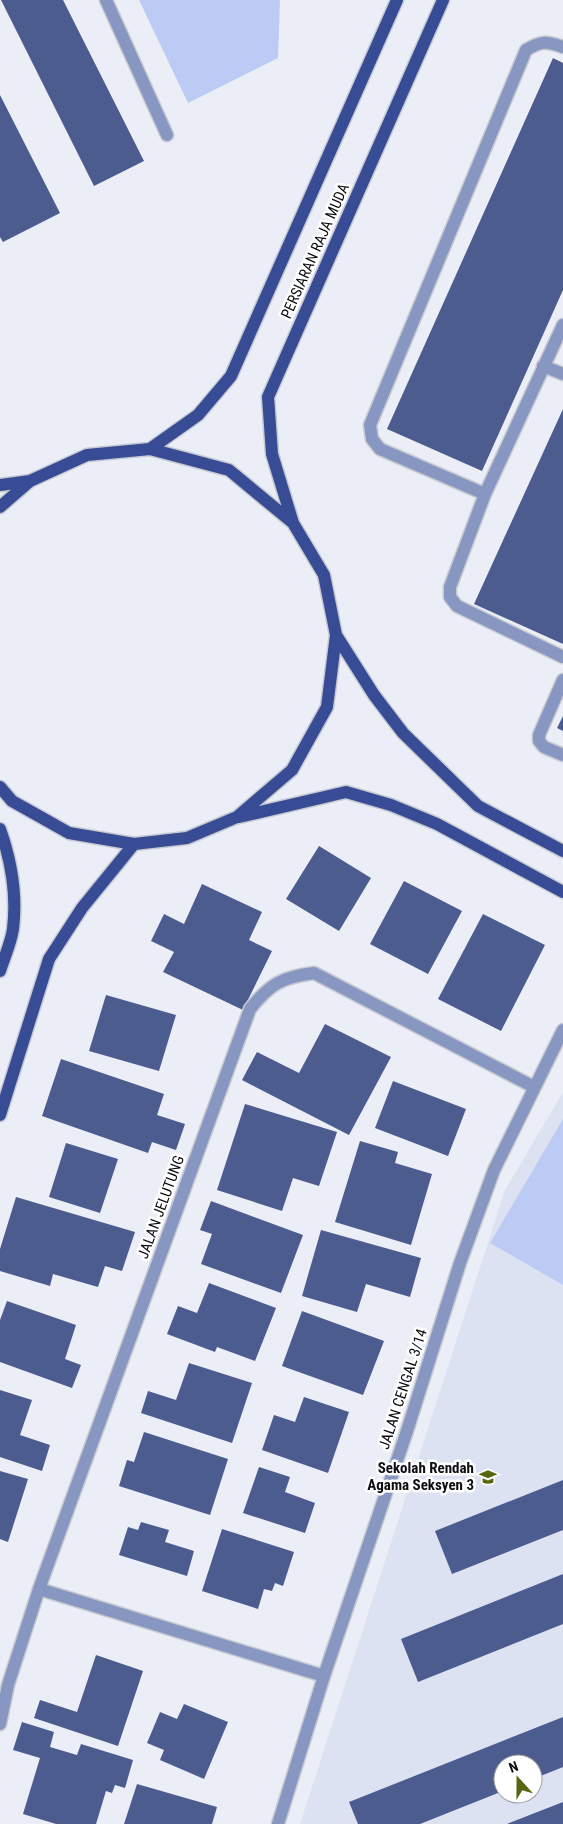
<svg xmlns="http://www.w3.org/2000/svg" width="563" height="1824" font-family="'Roboto Condensed',sans-serif">
	<rect width="100%" height="100%" fill="#ebeef7"/>
	<path fill="#dde2f2" fill-rule="evenodd" d="M563,1092V1824H300L505,1190ZM503,1764H533V1794H503Z"/>
	<path fill="#bccbf4" d="M139,0H280L278,58L188,103Z
		M563,1119V1285L490,1243Z"/>
	<path fill="#4c5c8f" d="M1,0H63L144,161L94,186Z
		M553,58L563,63V290L482,471L387,429Z
		M0,95L60,213L3,242L0,237Z
		M563,409V644L474,604Z
		M563,716V731L557,728Z
		M319,846L371,878L339,931L286,899Z
		M404,881L462,911L428,974L370,944Z
		M202,884L262,912L249,940L272,951L243,1010L163,972L174,952L151,941L164,914L184,924Z
		M483,914L545,945L501,1031L438,999Z
		M106,995L176,1015L159,1071L89,1051Z
		M325,1024L391,1057L349,1135L242,1080L257,1052L299,1073Z
		M61,1059L164,1094L157,1115L185,1124L176,1150L152,1142L148,1153L42,1116Z
		M393,1081L466,1109L448,1156L375,1128Z
		M245,1104L337,1132L319,1186L293,1178L282,1211L217,1190Z
		M360,1141L398,1152L395,1163L432,1174L411,1245L335,1222Z
		M66,1143L118,1159L100,1213L49,1197Z
		M16,1197L135,1232L122,1271L105,1266L98,1287L53,1274L50,1286L0,1271V1249Z
		M211,1201L303,1235L281,1293L201,1264L212,1234L200,1230Z
		M321,1230L421,1258L410,1297L366,1284L357,1312L302,1296Z
		M209,1283L276,1308L255,1361L217,1347L215,1352L167,1334L178,1306L197,1313Z
		M7,1301L76,1325L65,1359L81,1365L72,1388L0,1362V1320Z
		M302,1311L384,1341L363,1395L282,1366Z
		M189,1363L252,1383L232,1443L141,1413L148,1391L176,1400Z
		M0,1390L32,1400L20,1435L50,1445L42,1471L0,1457Z
		M304,1397L349,1412L328,1473L262,1450L274,1415L295,1422Z
		M144,1432L228,1459L210,1515L119,1486L127,1460L134,1462Z
		M259,1467L290,1477L285,1492L315,1503L305,1533L243,1513Z
		M0,1471L28,1479L8,1542L0,1539Z
		M563,1480V1530L452,1574L435,1531Z
		M141,1522L169,1530L165,1542L194,1551L187,1576L119,1555L128,1527L138,1530Z
		M222,1529L294,1552L283,1586L275,1583L272,1591L264,1589L258,1609L202,1591Z
		M563,1574V1624L418,1682L401,1639Z
		M96,1655L143,1671L118,1746L34,1718L40,1700L77,1712Z
		M184,1704L228,1722L204,1779L160,1760L164,1750L147,1743L160,1712L177,1719Z
		M563,1717V1767L533,1779V1764H503V1791L420,1824H358L349,1802Z
		M22,1722L54,1732L50,1747L77,1755L81,1744L133,1760L125,1788L115,1785L112,1793L106,1791L96,1824H56L23,1814L40,1758L13,1750Z
		M137,1784L217,1807L212,1824H124Z
		M563,1802V1824H507Z"/>
	<g fill="none" stroke-linecap="round" stroke-linejoin="round">
		<g stroke="#c7cad2" stroke-width="15">
			<path id="minor" d="M106,0L167,135
				M563,325L485,494L450,587V597L457,606L563,657
				M543,366L563,374
				M485,494L380,449L372,439L370,425L526,50C541,41 546,41 563,47
				M563,680L539,735V741L544,747L563,755
				M39,1589L324,1676
				M0,1724L8,1685L39,1589L250,1009C270,984 282,977 314,973L534,1087
				M278,1824L324,1676L407,1431L460,1263L494,1170L563,1030"/>
		</g>
		<g stroke="#c7cad2" stroke-width="15">
			<path id="major" d="M150,449L198,415L231,376L397,0
				M0,485L30,481
				M0,507L30,481L87,455L150,449L229,470L293,523L324,575L336,635L327,707L292,770L237,817L187,838L134,844L69,833L12,801L0,787
				M293,523L272,454L268,397L443,0
				M336,635L374,695L403,733L478,806L563,851
				M239,817L346,792L391,805L437,824L563,892
				M0,829C11,860 17,896 13,929C11,943 4,958 0,971
				M0,1115L49,959L82,908L134,844"/>
		</g>
		<use href="#minor" stroke="#8897c1" stroke-width="12"/>
		<use href="#major" stroke="#384b95" stroke-width="12"/>
	</g>
	<defs>
		<g id="school-bare" transform="scale(1.35)"><path d="M0-5L7-2L0 1L-7-2ZM-4 1L0 2.5L4 1V4Q0 6-4 4Z" fill="#576710" stroke="#fff" stroke-width="2.5" paint-order="stroke"/></g>
	</defs>
	<g fill-rule="evenodd">
		<use href="#school-bare" x="488" y="1477"/>
	</g>
	<g text-anchor="middle" dominant-baseline="central" stroke-width="5" stroke-linejoin="round" paint-order="stroke">
		<g font-size="15" fill="#0c0d10" stroke="#fff">
			<text transform="translate(315 251) rotate(-66)">PERSIARAN RAJA MUDA</text>
			<text transform="translate(161 1207) rotate(-70)">JALAN JELUTUNG</text>
			<text transform="translate(403 1389) rotate(-72)">JALAN CENGAL 3/14</text>
		</g>
		<g font-size="15" font-weight="bold" fill="#0c0d10" stroke="#fff" text-anchor="end">
			<text x="474" y="1468">Sekolah Rendah<tspan x="474" dy="17">Agama Seksyen 3</tspan></text>
		</g>
	</g>
	<g transform="translate(518 1779) rotate(339)"><circle r="24" fill="#ffffff" stroke="#9e9e9f"/>
	<path d="M0-4L9 19L0 12L-9 19Z" fill="#576710"/>
	<text y="-8" font-size="14" font-weight="bold" text-anchor="middle" fill="#0c0d10">N</text>
	</g>
</svg>
